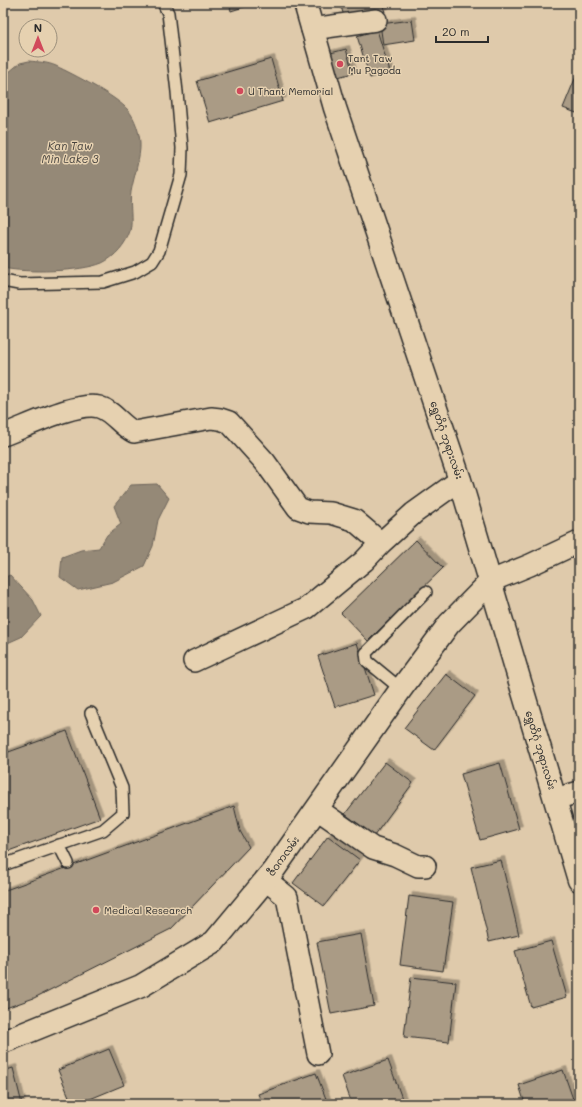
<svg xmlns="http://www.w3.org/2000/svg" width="582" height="1107" font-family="Mali,'Noto Sans Myanmar',sans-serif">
	<defs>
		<filter id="shadow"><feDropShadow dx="3.5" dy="-3.5" stdDeviation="0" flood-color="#0004"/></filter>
	</defs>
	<rect width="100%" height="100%" fill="#dfcaab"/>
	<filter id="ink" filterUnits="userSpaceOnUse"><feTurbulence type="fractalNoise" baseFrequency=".025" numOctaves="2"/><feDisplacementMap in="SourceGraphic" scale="8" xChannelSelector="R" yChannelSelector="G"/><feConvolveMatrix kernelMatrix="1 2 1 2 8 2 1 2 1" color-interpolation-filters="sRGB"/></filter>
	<g filter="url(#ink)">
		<path fill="#958977" stroke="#6b6359" d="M29,61C38,62 47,62 56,66C73,74 116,96 128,110C135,118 140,134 140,144C141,155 133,180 131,192C129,205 133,219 130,231C126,244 115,257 102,263C80,272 26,273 3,268V77L20,63Z
			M157,484L169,498L158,520L153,546L144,566L113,582L78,590L60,577L62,557L81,550L99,548L107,535L121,524L114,506L131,485Z
			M10,575L33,600L41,616L21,637L3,645V578Z"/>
		<path fill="#aa9b85" stroke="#2b2b2b" filter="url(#shadow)" d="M229,3H256L231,11Z
			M340,3H382L385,12L346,23Z
			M412,20L415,40L383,45L380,24Z
			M377,30L390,72L370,78L357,36Z
			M346,49L353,73L334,78L327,54Z
			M271,59L283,101L210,123L197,81Z
			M579,69V114L563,108Z
			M416,540L443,568L368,641L341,613Z
			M357,643L374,695L335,707L318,656Z
			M446,674L475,696L434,750L404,728Z
			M67,731L100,818L3,853V754Z
			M385,762L413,783L374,836L345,814Z
			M500,763L519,829L480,840L461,774Z
			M234,806L240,831L249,847L171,929L34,998L3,1009V891Z
			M328,836L360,860L324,906L293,883Z
			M501,860L519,935L489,942L471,867Z
			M409,896L453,902L443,971L400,965Z
			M361,934L374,1006L331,1014L317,942Z
			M551,941L567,997L531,1007L515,951Z
			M411,977L456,982L449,1042L404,1037Z
			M109,1049L124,1085L78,1104H72L58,1070Z
			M388,1060L404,1104H352L342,1076Z
			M13,1068L22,1104H3V1071Z
			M563,1070L574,1102L567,1104H525L519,1085Z
			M316,1073L328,1104H262L258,1094Z"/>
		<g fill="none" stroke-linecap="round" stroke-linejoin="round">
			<g stroke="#2b2b2b" stroke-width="14">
				<path id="service" d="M3,281L19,284L103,282L135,272L152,262L159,251L181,175L182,148L177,92L168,13L163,3
					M401,689L367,661L366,653L426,592
					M59,845L68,863
					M3,865L103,830L123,813L122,788L91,713"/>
			</g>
			<g stroke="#2b2b2b" stroke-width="24">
				<path id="minor" d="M312,29L376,20
					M3,435C26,427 77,401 99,407C113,411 121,426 134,432L211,418L220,419L229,422L265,462L298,508L309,512L331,513L354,520L381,543
					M491,581L530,565L579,542
					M194,661L307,608L364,561L381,543L414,513L460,480
					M555,799L579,792
					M317,809L373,848L395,855L418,866H425
					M266,880L287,897L318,1054"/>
			</g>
			<g stroke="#2b2b2b" stroke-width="25">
				<path id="secondary" d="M3,1042L141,986L214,942L273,871L401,689L449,624L491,581"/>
			</g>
			<g stroke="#2b2b2b" stroke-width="25">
				<path id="primary" d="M305,3L335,108L460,480L579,880"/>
			</g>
			<use href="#service" stroke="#e6d1b0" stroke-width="11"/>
			<use href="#minor" stroke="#e6d1b0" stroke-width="21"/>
			<use href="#secondary" stroke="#e6d1b0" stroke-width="22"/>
			<use href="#primary" stroke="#e6d1b0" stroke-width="22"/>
		</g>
	</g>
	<g fill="#d1495b" stroke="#e6d1b0" stroke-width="1.5">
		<circle cx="340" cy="64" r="4"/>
		<circle cx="240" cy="91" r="4"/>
		<circle cx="96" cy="910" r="4"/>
	</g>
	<g text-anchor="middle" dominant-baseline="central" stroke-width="3" stroke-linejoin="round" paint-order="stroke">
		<g font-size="10" fill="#2b2b2b" stroke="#e6d1b0" text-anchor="start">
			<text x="348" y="58">Tant Taw<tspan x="348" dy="12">Mu Pagoda</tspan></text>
			<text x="248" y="91">U Thant Memorial</text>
			<text x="104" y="910">Medical Research</text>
		</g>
		<g font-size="10" fill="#2b2b2b" stroke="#e6d1b0">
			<text transform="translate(447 440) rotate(71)">ရွှေတိဂုံ ဘုရားလမ်း</text>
			<text transform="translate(541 750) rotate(73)">ရွှေတိဂုံ ဘုရားလမ်း</text>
			<text transform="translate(283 856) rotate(-54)">ဇီဝကလမ်း</text>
		</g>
		<g font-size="11" font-style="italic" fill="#46423e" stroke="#e6d1b0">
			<text x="70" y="145">Kan Taw<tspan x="70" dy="13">Min Lake 3</tspan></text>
		</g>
	</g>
	<rect width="582" height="1107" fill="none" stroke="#e6d1b0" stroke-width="16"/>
	<rect x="8" y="8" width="566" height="1091" fill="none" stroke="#2b2b2b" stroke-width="1.5" filter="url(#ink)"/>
	<g transform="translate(38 38)"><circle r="19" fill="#e6d1b0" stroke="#9b8f7b"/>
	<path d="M0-3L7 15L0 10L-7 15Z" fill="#d1495b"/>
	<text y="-6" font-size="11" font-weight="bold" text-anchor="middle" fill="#2b2b2b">N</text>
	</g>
	<path d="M436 36v6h52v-6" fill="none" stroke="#2b2b2b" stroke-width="2"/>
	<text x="442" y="36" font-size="12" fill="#2b2b2b" stroke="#e6d1b0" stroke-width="3" paint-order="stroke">20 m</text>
</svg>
